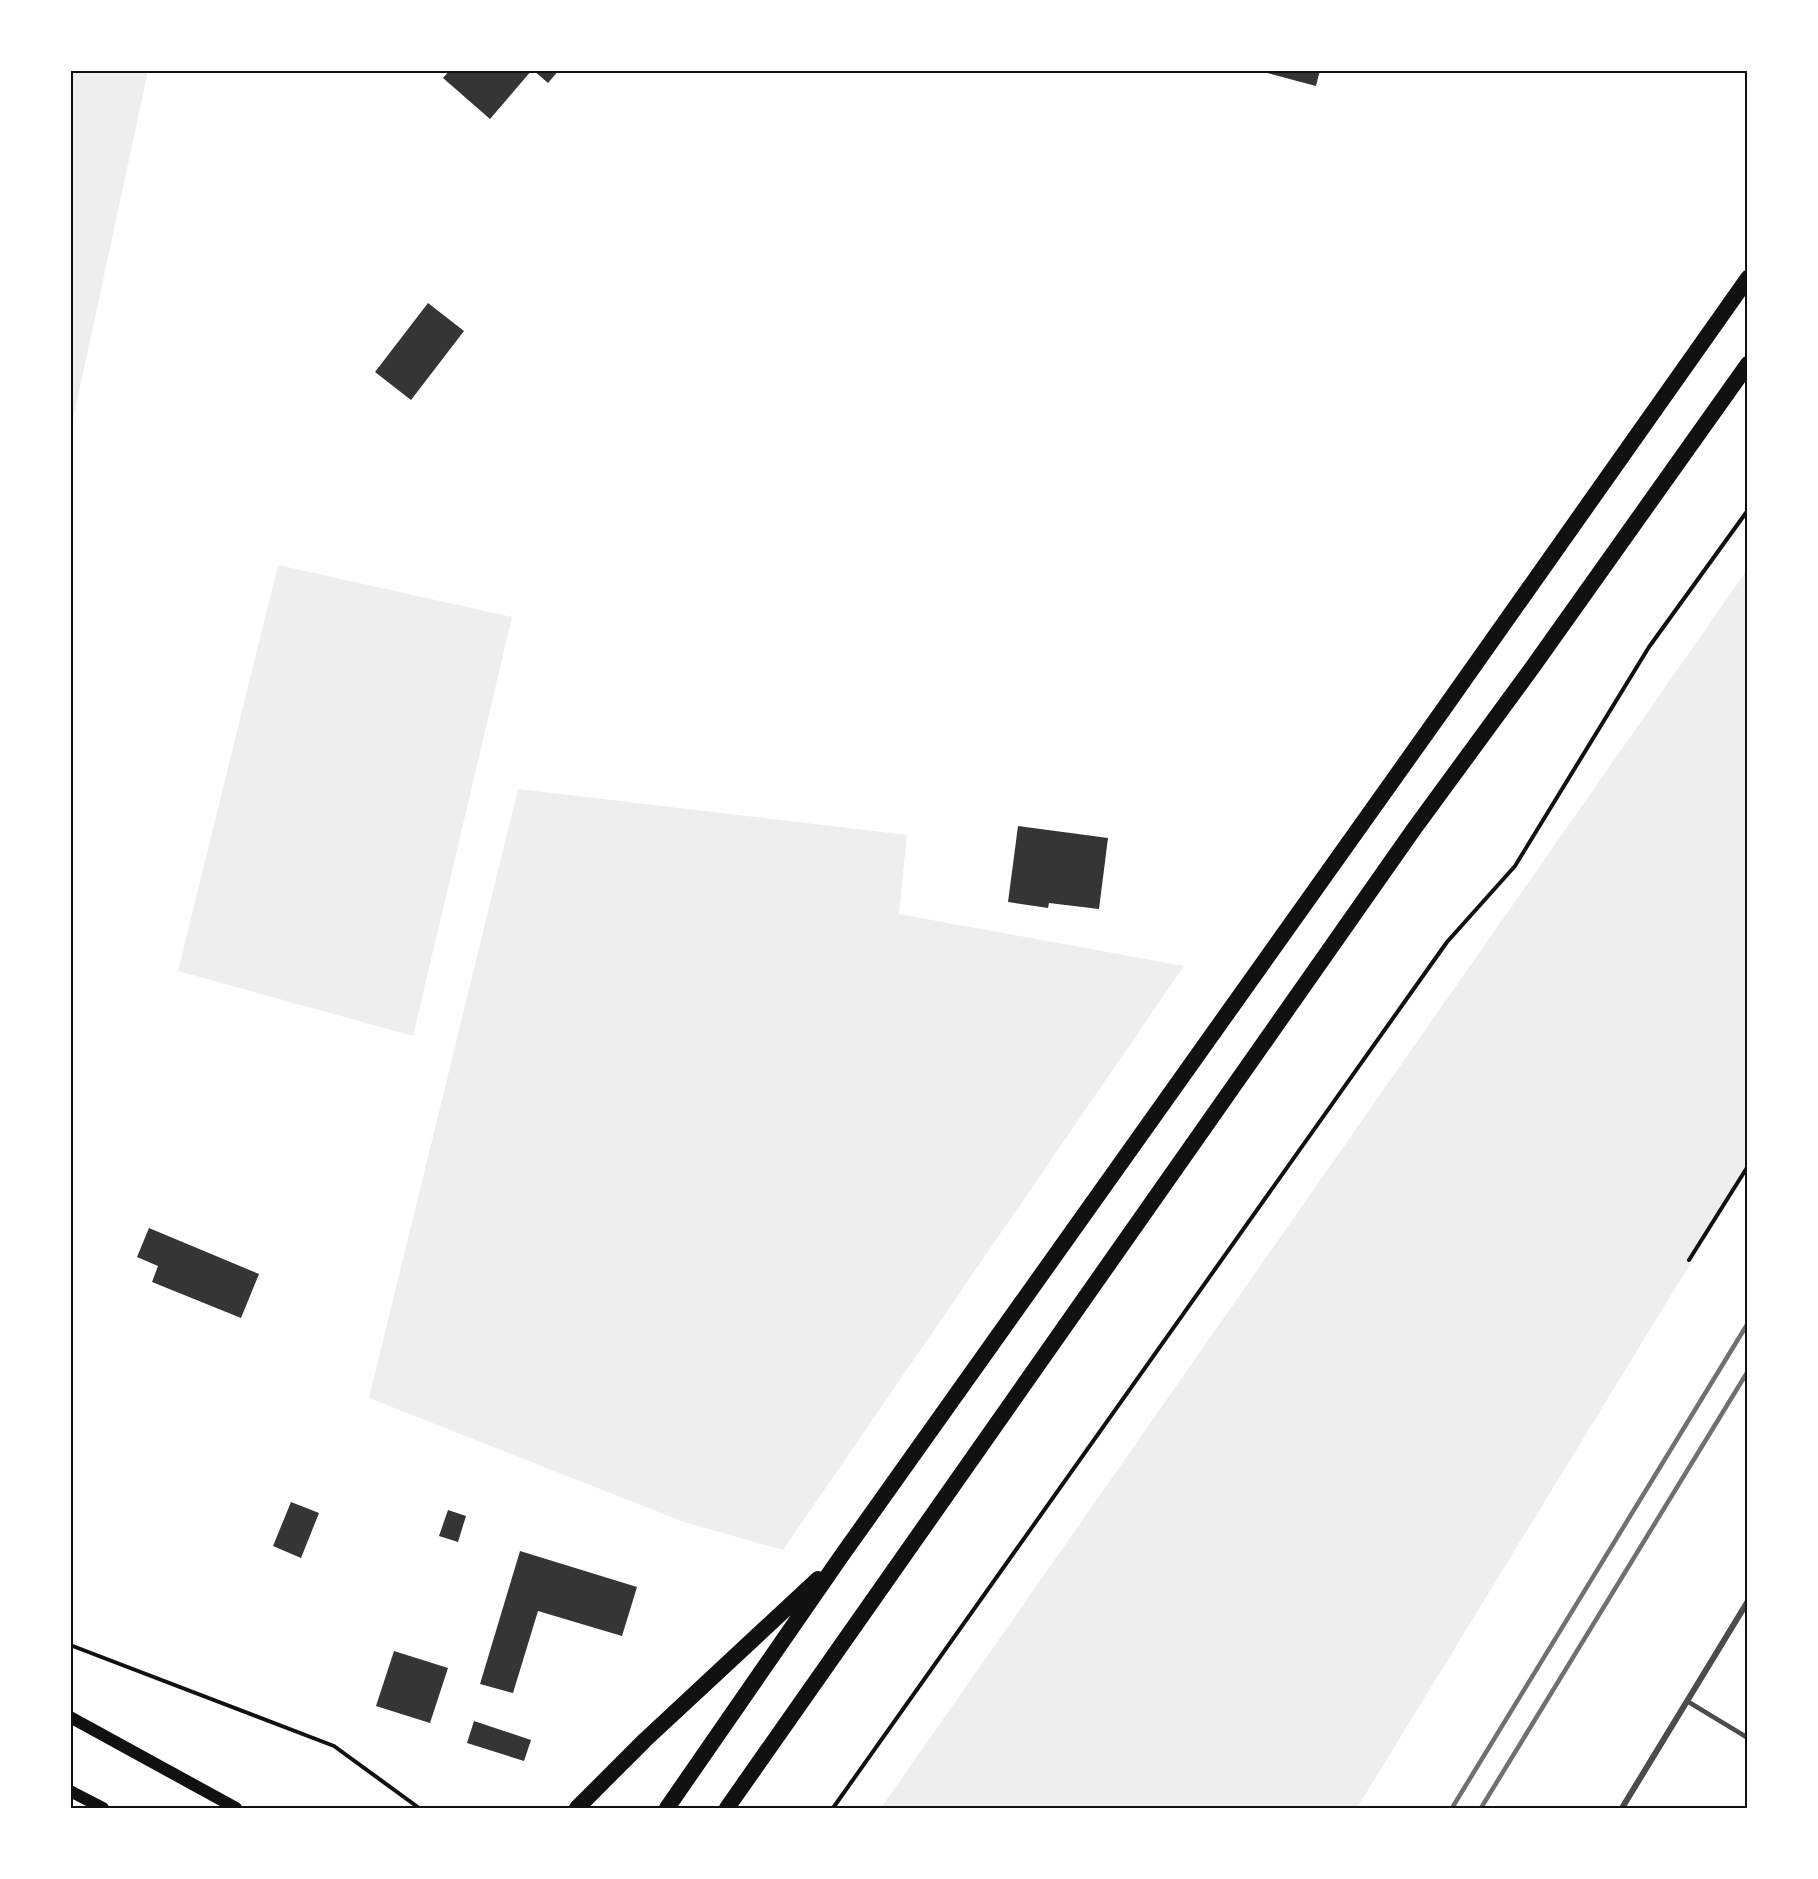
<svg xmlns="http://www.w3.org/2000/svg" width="1818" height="1879" font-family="Overpass,sans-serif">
	<rect width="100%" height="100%" fill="#fff"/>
	<path fill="#eee" d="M71,70L148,71L71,429L70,71Z
		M278,565L512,617L413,1036L178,971Z
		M1747,570V1171L1357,1808H881Z
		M518,789L907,835L899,914L1184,966L783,1550L684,1522L369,1398Z"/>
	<path fill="#353535" d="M450,70H532L490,119L443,78Z
		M533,70H559L548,83Z
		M1256,70H1320L1316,86Z
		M428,303L464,331L411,400L375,372Z
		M1018,826L1108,838L1099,909L1049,903L1048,908L1008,902Z
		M149,1228L259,1274L241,1318L152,1282L158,1266L137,1257Z
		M291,1502L319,1513L301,1558L273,1546Z
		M448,1510L466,1516L458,1542L439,1536Z
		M520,1551L637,1587L622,1636L538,1611L513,1693L480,1684Z
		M394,1651L448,1668L430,1723L376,1706Z
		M474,1721L531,1740L524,1761L467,1743Z"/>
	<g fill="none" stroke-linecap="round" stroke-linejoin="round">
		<path stroke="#111" stroke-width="4" d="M1689,1260L1748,1166
			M70,1645L334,1746L419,1808
			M833,1808L1447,942L1515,866L1649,647L1748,510"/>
		<path stroke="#4c4c4c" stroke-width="4.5" d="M1687,1701L1748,1738"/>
		<path stroke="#4c4c4c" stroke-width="6" d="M1622,1808L1748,1601"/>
		<path stroke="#111" stroke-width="12" d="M70,1717L236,1808
			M70,1791L103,1808"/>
		<path stroke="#111" stroke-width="16" d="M577,1808L645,1740L818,1579
			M667,1808L840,1558L1443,710L1748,278
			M727,1808L1414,829L1532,668L1748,364"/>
		<path stroke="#707070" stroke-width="4.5" d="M1452,1808L1748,1323
			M1481,1808L1748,1371"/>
	</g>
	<rect width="1818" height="1879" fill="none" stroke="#ffffff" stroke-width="144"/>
	<rect x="72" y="72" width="1674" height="1735" fill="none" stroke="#111" stroke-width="2"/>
</svg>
